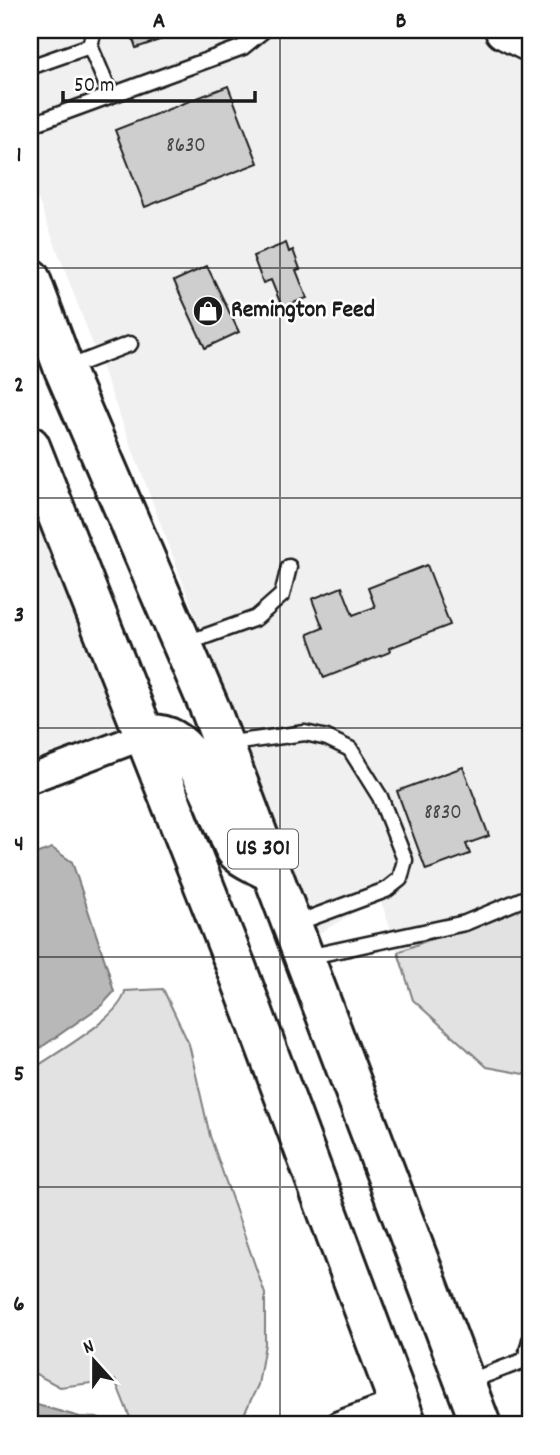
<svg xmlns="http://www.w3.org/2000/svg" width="560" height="1455" font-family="Dekko,sans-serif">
	<rect width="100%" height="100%" fill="#fff"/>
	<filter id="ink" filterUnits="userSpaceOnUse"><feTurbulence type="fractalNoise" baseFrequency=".0143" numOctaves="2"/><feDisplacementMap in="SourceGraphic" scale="14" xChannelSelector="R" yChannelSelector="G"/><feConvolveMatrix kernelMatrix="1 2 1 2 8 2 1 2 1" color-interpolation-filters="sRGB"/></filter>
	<g filter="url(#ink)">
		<path fill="#f0f0f0" d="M30,30H473L530,58V900L398,952L380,898L316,935L30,178Z
			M30,481L122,727L30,762Z"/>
		<path fill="#e2e2e2" stroke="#7f7f7f" stroke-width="2" d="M530,900V1075L487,1067L413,1000L398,952Z
			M163,989L189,1044L210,1136L265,1294V1344L258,1385L239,1425H133L115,1380L60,1387L30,1371V1240L34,1236L31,1228L37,1220L30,1193V1071C52,1055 122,1017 125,991Z"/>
		<path fill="#b8b8b8" stroke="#7a7a7a" stroke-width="2" d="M52,848L72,862L108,970L114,992L102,1005L30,1055V856Z
			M30,1403L80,1417L98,1418L101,1425H30Z"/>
		<path fill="#cecece" stroke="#1c1c1c" stroke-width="2" d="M130,30H189L136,48Z
			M228,86L258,163L145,207L115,130Z
			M286,243L289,252L293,250L300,269L296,270L307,298L282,307L271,280L263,283L253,256Z
			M207,266L239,332L205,348L174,281Z
			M427,565L450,625L389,648L390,652L324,678L308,634L323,628L312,599L342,587L353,615L375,607L368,588Z
			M463,767L489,836L466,844L470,854L426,870L397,791Z"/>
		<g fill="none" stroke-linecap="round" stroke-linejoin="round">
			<g stroke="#1c1c1c" stroke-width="19">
				<path id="lane" d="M90,46L111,95
					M30,67L90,46L94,30
					M30,125L243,47L264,30
					M65,369L130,344
					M184,644L256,618L282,595L289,567
					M224,744L305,733L327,738L350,749L380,797L405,860L400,879L386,890L294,924
					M307,957L465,923L530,896
					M530,1340L525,1360L530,1363
					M467,1382L525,1360"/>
			</g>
			<g stroke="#1c1c1c" stroke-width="32">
				<path id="street" d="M30,779L146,735
					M339,1425L399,1403"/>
			</g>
			<g stroke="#1c1c1c" stroke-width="42">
				<path id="secondary" d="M504,30L530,43"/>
			</g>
			<g stroke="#1c1c1c" stroke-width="44">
				<path id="primary" d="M30,278L64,369L211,711L481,1425
					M30,446L237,969L407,1425
					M146,735C193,727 212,799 228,832C230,838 233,847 237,852C243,859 257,864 265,869"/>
			</g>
			<use href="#lane" stroke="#fff" stroke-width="14"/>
			<use href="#street" stroke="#fff" stroke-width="26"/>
			<use href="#secondary" stroke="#fff" stroke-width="37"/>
			<use href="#primary" stroke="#fff" stroke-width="38"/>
		</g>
	</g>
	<path fill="none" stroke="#1c1c1c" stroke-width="2" stroke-opacity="0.55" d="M280,30V1425M30,268H530M30,498H530M30,728H530M30,957H530M30,1187H530"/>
	<defs>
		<g id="shop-disc" transform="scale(1.575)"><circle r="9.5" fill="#1c1c1c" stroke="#fff"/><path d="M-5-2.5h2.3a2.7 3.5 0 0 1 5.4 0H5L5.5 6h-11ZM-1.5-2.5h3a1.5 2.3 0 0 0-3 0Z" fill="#fff"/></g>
	</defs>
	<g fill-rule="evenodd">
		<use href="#shop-disc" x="208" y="311"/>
	</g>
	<g text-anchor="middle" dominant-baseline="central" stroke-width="5" stroke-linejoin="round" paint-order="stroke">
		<g font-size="21" fill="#484848">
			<text x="186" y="147">8630</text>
			<text x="443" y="814">8830</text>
		</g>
		<rect fill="#fff" stroke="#606060" stroke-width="2" x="228" y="829.5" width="70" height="39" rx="5"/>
		<g font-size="23" font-weight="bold" fill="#1c1c1c">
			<text x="263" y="849">US 301</text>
		</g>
		<g font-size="24" font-weight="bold" fill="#1c1c1c" stroke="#fff" text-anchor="start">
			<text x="231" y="311">Remington Feed</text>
		</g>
	</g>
	<rect width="560" height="1455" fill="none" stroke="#fff" stroke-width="77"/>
	<g transform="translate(94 1361) rotate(339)" stroke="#ffffff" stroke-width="5" paint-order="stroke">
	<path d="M0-5L12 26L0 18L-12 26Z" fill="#1c1c1c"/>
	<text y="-10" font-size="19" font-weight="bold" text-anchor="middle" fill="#1c1c1c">N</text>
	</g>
	<path d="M63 91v10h192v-10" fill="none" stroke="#1c1c1c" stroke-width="3.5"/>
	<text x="74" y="91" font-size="21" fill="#1c1c1c" stroke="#ffffff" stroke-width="5" paint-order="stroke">50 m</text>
	<rect x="38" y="38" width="484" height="1378" fill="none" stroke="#1c1c1c" stroke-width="2.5"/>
	<g font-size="23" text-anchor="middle" font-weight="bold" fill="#1c1c1c">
		<text x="159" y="27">A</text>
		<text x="401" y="27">B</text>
		<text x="19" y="161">1</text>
		<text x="19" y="391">2</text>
		<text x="19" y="621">3</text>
		<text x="19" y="850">4</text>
		<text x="19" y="1080">5</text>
		<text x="19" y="1310">6</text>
	</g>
</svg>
